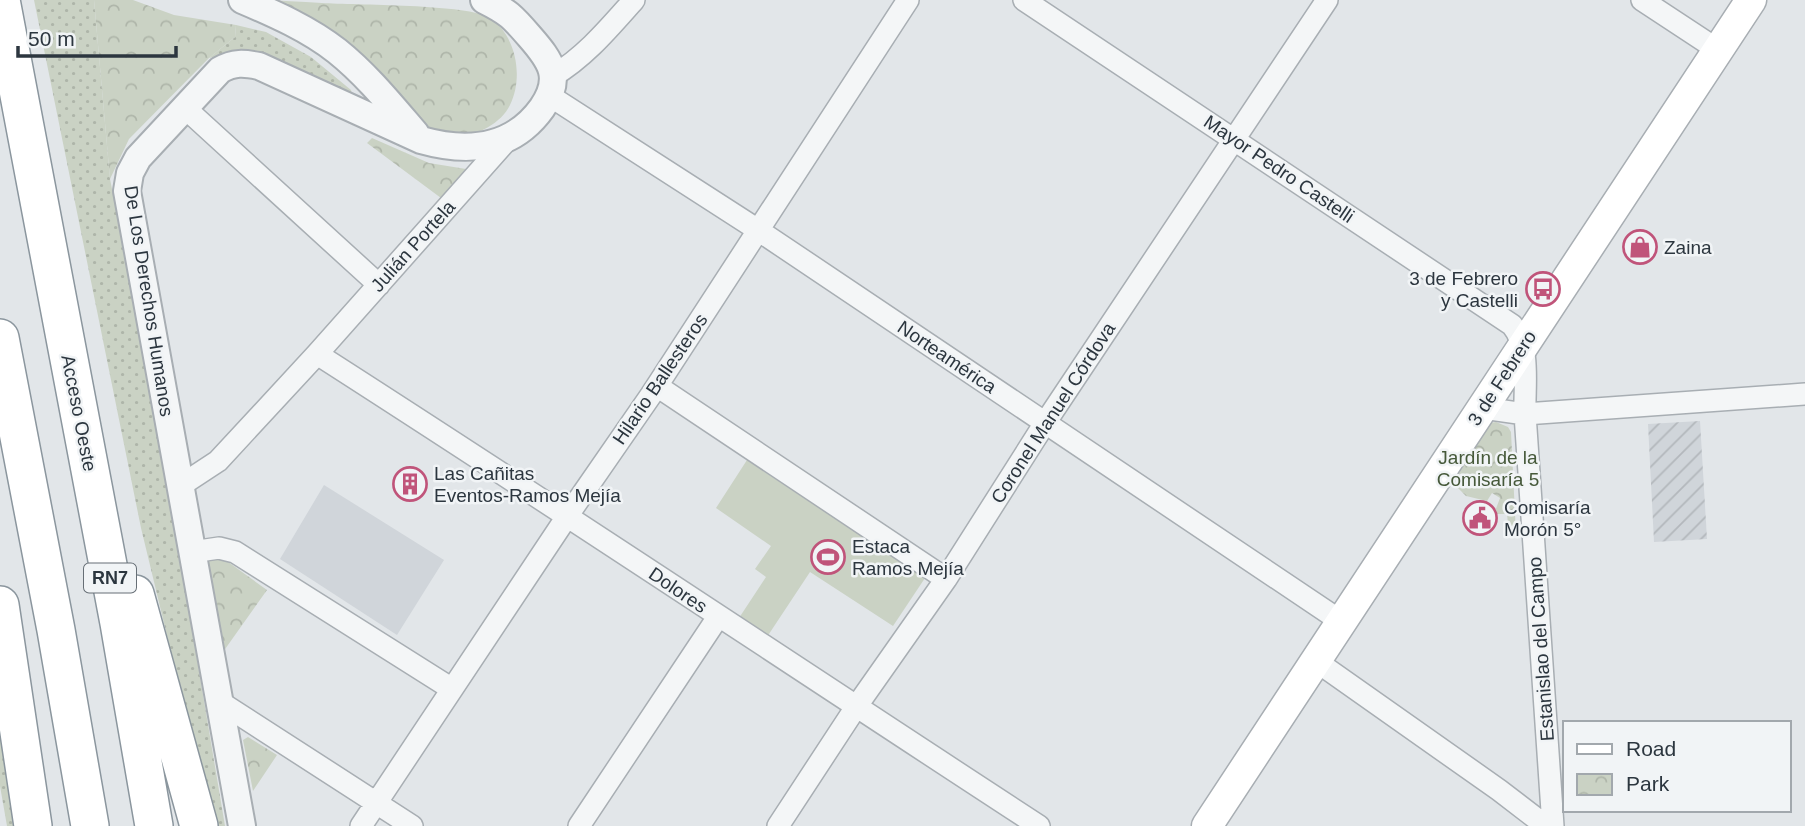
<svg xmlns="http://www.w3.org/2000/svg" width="1805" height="826" font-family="Arial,sans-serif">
	<defs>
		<pattern id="industrial-furrows" width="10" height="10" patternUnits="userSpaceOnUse" patternTransform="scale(1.75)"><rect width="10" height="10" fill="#d0d5da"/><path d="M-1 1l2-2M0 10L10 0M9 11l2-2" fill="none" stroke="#b3b7bc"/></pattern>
		<pattern id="grass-dots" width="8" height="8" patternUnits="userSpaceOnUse" patternTransform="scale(1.75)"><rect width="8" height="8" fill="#cad2c4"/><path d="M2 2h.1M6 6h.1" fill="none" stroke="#aeb5a9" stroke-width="1.8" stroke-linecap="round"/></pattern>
		<pattern id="park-crowns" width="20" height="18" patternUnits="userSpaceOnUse" patternTransform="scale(1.75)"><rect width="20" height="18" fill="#cad2c4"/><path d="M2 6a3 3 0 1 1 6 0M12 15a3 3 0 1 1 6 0" fill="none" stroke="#aeb5a9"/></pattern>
	</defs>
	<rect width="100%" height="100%" fill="#e2e6e9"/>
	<path fill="#d0d5da" d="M324,485L444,560L397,635L280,559Z"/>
	<path fill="url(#industrial-furrows)" d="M1700,421L1707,539L1654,542L1648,424Z"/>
	<path fill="url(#grass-dots)" d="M34,0H94L110,179L150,379L225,826H213L141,528Z
		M236,25L266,32L311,57L351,90L352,95L275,59L242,50L209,58L235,37Z
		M0,658L16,826H7L0,786Z"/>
	<path fill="url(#park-crowns)" d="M94,0H133L174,15L236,25L235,37L209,58L129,139L110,179Z
		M258,0C280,0 300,2 322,3C353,5 470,4 490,18C516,35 524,77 510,105C501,124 474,138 453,136C430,135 413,112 396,99C351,65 304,33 258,0Z
		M372,138L429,163L466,169L441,198L367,143Z
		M1496,422L1508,427L1511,432L1516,534H1509L1507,514H1494L1500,498L1492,493L1487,501L1466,496L1451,481L1490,423Z
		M216,558L224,559L267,590L223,652L206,563Z
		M248,737L277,755L253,791L243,740Z"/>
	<path fill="#cad2c4" d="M747,460L925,578L893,626L810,572L767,637L739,618L766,577L755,569L771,546L716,508Z"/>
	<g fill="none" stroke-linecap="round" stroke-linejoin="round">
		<g stroke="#a8aeb3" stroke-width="24">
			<path id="minor" d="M1024,0L1512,325C1531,348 1524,385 1525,414L1553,826
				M1642,0L1718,50
				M553,76C586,56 609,28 634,0
				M550,96L758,230L1342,622
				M184,107L379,285
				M317,354C559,509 798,669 1039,826
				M657,386L946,579
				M1483,408L1525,414L1805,394
				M180,486L218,461L317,354L508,139
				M192,552L219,548L235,552L452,689
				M1316,661L1499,790L1546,826
				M220,702L412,826
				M361,826L568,515L651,395L908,0
				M579,826L718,617
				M778,826L856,707L946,579L1045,423L1327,0"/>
		</g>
		<g stroke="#a8aeb3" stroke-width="30">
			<path id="tertiary" d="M242,0C275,14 309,29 337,51C367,75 391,105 416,134
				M242,826L127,191L130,173L138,158L220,70C234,62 244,63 259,66L421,140C467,153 512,150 542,108C563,78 551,61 530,37C512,16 508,12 484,0"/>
		</g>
		<g stroke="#a8aeb3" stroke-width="33">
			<path id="secondary" d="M1207,826L1751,0"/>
		</g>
		<g stroke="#8b969e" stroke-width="40">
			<path id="motorway" d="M1,0L119,623L154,826
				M0,338L56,630L90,826
				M135,594L199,826
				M0,605L33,826"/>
		</g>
		<use href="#minor" stroke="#f4f6f7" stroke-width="21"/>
		<use href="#tertiary" stroke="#f4f6f7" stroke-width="26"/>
		<use href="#secondary" stroke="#fff" stroke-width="30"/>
		<use href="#motorway" stroke="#fff" stroke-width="37"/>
	</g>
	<defs>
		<g id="shop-ring" transform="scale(1.75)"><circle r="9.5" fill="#f1f4f6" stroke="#c0547a" stroke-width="1.5"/><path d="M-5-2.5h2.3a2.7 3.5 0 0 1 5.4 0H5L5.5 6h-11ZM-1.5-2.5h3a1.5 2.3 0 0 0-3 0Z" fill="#c0547a"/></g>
		<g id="bus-ring" transform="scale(1.75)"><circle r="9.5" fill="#f1f4f6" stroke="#c0547a" stroke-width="1.5"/><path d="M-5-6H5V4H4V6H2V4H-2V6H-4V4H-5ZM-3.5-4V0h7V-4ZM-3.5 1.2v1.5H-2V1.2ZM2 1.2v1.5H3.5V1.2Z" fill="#c0547a"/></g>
		<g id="building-ring" transform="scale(1.75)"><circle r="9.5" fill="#f1f4f6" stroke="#c0547a" stroke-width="1.5"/><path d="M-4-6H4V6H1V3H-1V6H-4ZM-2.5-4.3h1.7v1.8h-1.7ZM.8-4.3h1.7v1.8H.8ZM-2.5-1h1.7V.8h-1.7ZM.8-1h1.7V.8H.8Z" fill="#c0547a"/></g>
		<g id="civic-ring" transform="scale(1.75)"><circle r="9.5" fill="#f1f4f6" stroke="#c0547a" stroke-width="1.5"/><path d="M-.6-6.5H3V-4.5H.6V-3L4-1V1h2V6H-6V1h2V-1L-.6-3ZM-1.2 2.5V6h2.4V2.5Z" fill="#c0547a"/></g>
		<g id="stadium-ring" transform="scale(1.75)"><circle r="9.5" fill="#f1f4f6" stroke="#c0547a" stroke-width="1.5"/><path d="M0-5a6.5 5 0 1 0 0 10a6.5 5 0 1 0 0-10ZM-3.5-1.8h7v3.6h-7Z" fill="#c0547a"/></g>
	</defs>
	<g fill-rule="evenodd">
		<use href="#shop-ring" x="1640" y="247"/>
		<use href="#bus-ring" x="1543" y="289"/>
		<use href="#building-ring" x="410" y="484"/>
		<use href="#civic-ring" x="1480" y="518"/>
		<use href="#stadium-ring" x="828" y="557"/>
	</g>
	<g text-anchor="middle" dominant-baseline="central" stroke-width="5" stroke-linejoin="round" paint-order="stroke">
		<rect fill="#f1f4f6" stroke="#676f76" stroke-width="2" x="84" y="563.5" width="52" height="29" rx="5"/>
		<g font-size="18" font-weight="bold" fill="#2c363f">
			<text x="110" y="578">RN7</text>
		</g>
		<g font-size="19" fill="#2c363f" stroke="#f1f4f6">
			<text transform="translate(1279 169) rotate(34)">Mayor Pedro Castelli</text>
			<text transform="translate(413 246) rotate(-48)">Julián Portela</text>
			<text transform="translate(149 301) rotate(81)">De Los Derechos Humanos</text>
			<text transform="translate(947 357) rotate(34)">Norteamérica</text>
			<text transform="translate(1502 378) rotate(-57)">3 de Febrero</text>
			<text transform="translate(660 379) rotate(-56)">Hilario Ballesteros</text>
			<text transform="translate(79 413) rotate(79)">Acceso Oeste</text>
			<text transform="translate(1053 413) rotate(-57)">Coronel Manuel Córdova</text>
			<text transform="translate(678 590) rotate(34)">Dolores</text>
			<text transform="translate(1541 649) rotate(-94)">Estanislao del Campo</text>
		</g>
		<g font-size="19" fill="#2c363f" stroke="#f1f4f6" text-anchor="start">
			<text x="1664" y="247">Zaina</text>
			<text x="1518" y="278" text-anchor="end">3 de Febrero<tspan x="1518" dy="22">y Castelli</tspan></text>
			<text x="434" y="473">Las Cañitas<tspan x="434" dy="22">Eventos-Ramos Mejía</tspan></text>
			<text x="1504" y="507">Comisaría<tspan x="1504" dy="22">Morón 5°</tspan></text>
			<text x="852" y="546">Estaca<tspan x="852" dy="22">Ramos Mejía</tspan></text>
		</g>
		<g font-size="19" fill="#46593a" stroke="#f1f4f6">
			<text x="1488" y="457">Jardín de la<tspan x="1488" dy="22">Comisaría 5</tspan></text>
		</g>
	</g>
	<rect x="1563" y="721" width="228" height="91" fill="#f1f4f6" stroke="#a2a8ad" stroke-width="2"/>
	<rect x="1577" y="744" width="35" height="10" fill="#ffffff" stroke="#a2a8ad" stroke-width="2"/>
	<text x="1626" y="756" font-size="21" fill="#2c363f">Road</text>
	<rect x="1577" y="774" width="35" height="21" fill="url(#park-crowns)" stroke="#a2a8ad" stroke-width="2"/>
	<text x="1626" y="791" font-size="21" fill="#2c363f">Park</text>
	<path d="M18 46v10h158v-10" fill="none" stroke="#2c363f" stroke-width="3.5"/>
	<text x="28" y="46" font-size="21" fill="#2c363f" stroke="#f1f4f6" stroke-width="5" paint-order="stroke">50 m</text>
</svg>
